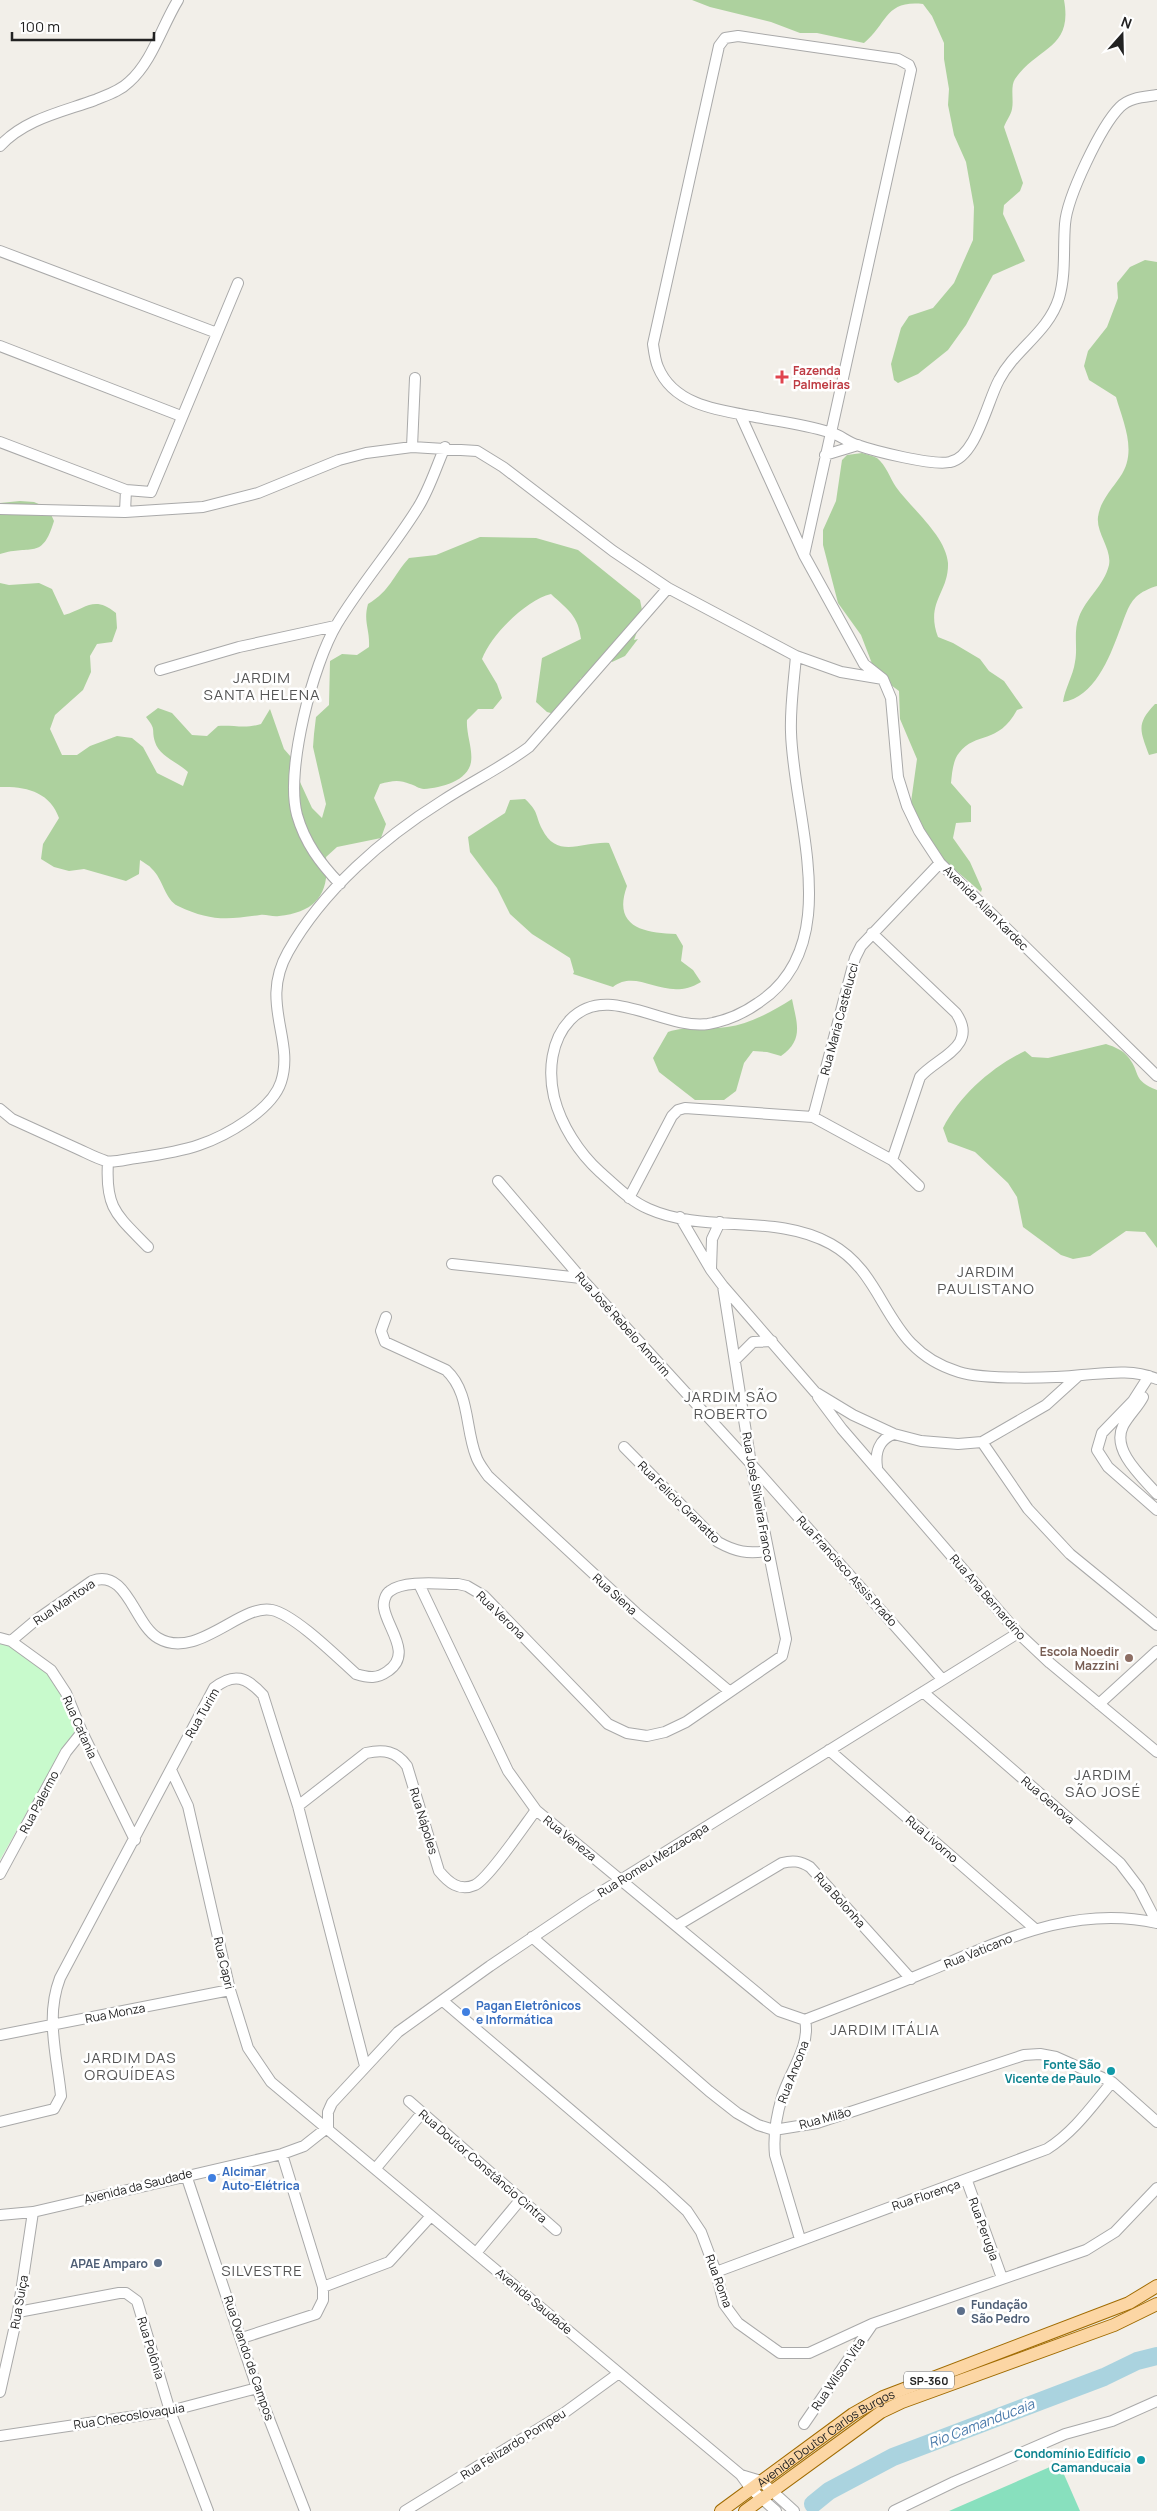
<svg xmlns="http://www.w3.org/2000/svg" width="1157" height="2511" font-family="Manrope,sans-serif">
	<rect width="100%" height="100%" fill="#f2efe9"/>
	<path fill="#add19e" d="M692,0H1064C1073,49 1038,46 1015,79C1010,87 1014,100 1012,109C1011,115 1006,121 1004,127L1023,183L1020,191L1004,205L1003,214L1025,261L993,275L966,325L948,350L918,374L898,383L894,380L891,364L901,328L909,316L933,308L954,283L973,240L974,207L966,162L954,135L948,105L949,89L944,59V43L932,16L923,4C885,0 888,23 864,43L817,33H800L771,22L710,7Z
		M1145,260L1157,262V586C1150,588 1141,592 1136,597C1127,606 1124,620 1119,632C1109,659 1094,697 1063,702C1065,688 1073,676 1075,662C1078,647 1073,632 1079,617C1086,598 1104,586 1109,565C1112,549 1096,533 1098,517C1100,501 1112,489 1120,477C1138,452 1123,422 1116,397L1089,380L1084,366L1088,351L1107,327L1118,298L1117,283L1130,267Z
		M862,453C866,454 873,456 877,458C886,465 890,478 896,487C911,508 946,536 948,563C949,593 925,602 938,637L953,643L980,659L989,671L1004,681L1023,708L1017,710C998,745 976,731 959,753C953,760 952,773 951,783L971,806V822L956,823L953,838L970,862L982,889L981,892L932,850L913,821L911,802L917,759L900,719L899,691L876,674L861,635L838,603L823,545V530L836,501L842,460L847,455Z
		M20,501L34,502L48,508L54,521C42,561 32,544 0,554V503Z
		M480,537L536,538L578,550L640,600L643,615L634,640L638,639L625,656L612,662L609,658L580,679C580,696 576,705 562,716L547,712L536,702L542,658L581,639C578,615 568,610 551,594C526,600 491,635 482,659L497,684L502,698L493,709H478L467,720C466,734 473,749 471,762C468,781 441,788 424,789C419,789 415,785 410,784C399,779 391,781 380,784L374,798L386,824L381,838L337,847L326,857C330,894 316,912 279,916C272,917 266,914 260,915C226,920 210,921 178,906C165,900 163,879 152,869C149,865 144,863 140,860L139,874L126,881L84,869L69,871L54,867L41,859L43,844L59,818C50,792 26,786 0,787V583L9,585L39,583L52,589L64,615C87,608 94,595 116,613L117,628L112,642L97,644L90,656L91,672L83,690L55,715L50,729L62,755H77L90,746L117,736L132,738L143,747L157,773L183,786L188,772C179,763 159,756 155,742C151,728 157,731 146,717L158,708L172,713L192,735L207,736L218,726C234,725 246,729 261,724L270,709L284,749L291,757L294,769L312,808L322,818L326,804L313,747L314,734L316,717L329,705L330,661L342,654L357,655L369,647C370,629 363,622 368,604C391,590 392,577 409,558L436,555Z
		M1155,704H1157V753L1149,755C1140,730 1136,724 1155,704Z
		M525,799C539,812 535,815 542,829C557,860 583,841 609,843L627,886C612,927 644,933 676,934L683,946L681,961L693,970L701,982C665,1004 639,967 613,987L573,974L574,972L570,958L532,934L510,914L497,888L470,852L468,837L505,813L510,800Z
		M792,999C797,1024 804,1040 781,1056L767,1052L753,1051L744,1063L736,1091L724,1100H695L659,1072L653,1058L668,1032C688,1025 707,1030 727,1027C750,1024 773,1011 792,999Z
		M1106,1044C1115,1047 1123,1050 1129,1058C1141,1074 1132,1080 1157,1090V1248L1145,1232L1126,1231L1090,1256L1073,1259L1061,1255L1023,1227L1017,1197L1008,1183L975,1152L948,1142L943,1128C960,1095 992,1067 1025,1051L1032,1057L1048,1058Z"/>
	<path fill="#c8facc" d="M0,1640L38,1663L61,1689L77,1729L61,1751L0,1860Z"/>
	<path fill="#88e0be" d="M1059,2463L1080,2511H949Z"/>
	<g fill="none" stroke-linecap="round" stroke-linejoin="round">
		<path stroke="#aad3df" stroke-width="18" d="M813,2504L829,2491L893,2457L1104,2377L1137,2361L1157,2356"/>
		<g stroke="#a9a9a9" stroke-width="12">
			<path id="minor" d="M0,146C25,119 62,112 95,100C107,95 120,91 129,82C152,62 162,26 178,0
				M0,251L217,333
				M0,346L181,416
				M740,414L804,555
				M0,442L126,490L151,492L238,283
				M412,447L415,378
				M825,455L858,445
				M0,509L125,512L203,507L258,493L339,460L366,453L412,447L477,451L503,467L613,551L668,588L796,656L841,672L883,679L891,698L898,777L907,806L919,831L940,863L1157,1076
				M125,512L126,490
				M796,656C794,681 790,707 791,732C793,817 847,945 758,1003C744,1013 725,1021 708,1024C663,1030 607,981 570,1020C551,1040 548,1071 554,1097C561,1125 579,1153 600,1172C616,1186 630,1201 649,1209C705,1234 776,1213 831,1244C890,1277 882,1349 959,1372C984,1380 1055,1378 1082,1375C1108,1373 1132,1369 1157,1379
				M160,670L239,647L335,626
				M883,679L864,664L804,555L911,70L909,65L898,59L738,36L725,38L719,46L653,344C654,351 655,360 658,367C673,404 716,410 751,416C776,421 803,424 829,432C839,434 847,442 857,445C874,451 933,466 950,462C976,457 987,402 999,380C1015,349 1048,333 1059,298C1066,274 1063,249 1065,224C1067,197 1101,126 1120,107C1130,97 1145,97 1157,95
				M340,884C320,863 305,843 297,815C285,770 313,664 337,624C361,584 392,549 417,509C429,491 436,467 445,447
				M872,933L956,1013C979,1047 937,1057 920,1077L892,1160
				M0,1109L12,1119C34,1129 56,1139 78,1149C87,1153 96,1158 106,1161C114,1163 127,1159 136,1158C157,1155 179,1152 199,1145C226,1136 272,1110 281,1082C295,1039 259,1003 288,952C323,890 383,838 442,801C471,782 501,768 529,747L668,588
				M813,1117L855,958L861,946L940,863
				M108,1162C105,1209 117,1215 148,1247
				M498,1181L581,1278L751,1464L942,1679
				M629,1198L672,1116L678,1110L685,1108L813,1117L892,1160L919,1186
				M680,1217L711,1270L723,1286L815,1392L853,1415L894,1434L921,1441L958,1444L982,1442L1046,1405L1078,1376
				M452,1264L581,1278
				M711,1269L712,1239L720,1222
				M386,1317L381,1331L385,1342L446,1370C470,1392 465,1428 476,1456C478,1463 484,1470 488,1476L636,1613L729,1691
				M735,1360L753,1342L772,1341
				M1149,1376L1133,1401L1102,1433L1097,1450L1108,1467L1157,1510
				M818,1397L842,1429L1018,1633L1050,1663L1157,1752
				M1143,1397C1138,1407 1128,1416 1123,1426C1111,1450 1142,1477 1157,1494
				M982,1442L1028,1509L1070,1554L1157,1625
				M624,1447L718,1542C736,1552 748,1554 767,1551
				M877,1467C875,1453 879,1439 894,1434
				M419,1584L508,1771L536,1810L779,2011L805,2020
				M0,1638L11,1641L51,1670L66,1693L82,1732L135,1840
				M11,1641L36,1620L92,1581C127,1568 134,1624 158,1638C197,1661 241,1603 272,1610C295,1615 337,1657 356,1674C369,1678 377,1679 388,1671C413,1654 387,1628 384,1608C383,1603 385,1594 390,1591C404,1580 440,1584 458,1584L467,1586L484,1596L608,1724L627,1733L647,1736L665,1732L686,1722L782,1656L786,1639L751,1464L723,1286
				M923,1692L1120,1863L1139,1888L1157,1923
				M1099,1704L1157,1651
				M829,1750L1034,1928
				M171,1770L188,1806L230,1990L248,2048L271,2082L741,2475L751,2489L776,2511
				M298,1806L366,1753C384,1749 396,1751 407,1766L439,1871C448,1882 459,1892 475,1885C489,1878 524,1826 536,1810
				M0,1874L66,1752L82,1732
				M678,1925L782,1863C793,1860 800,1861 810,1867L911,1979
				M532,1937L709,2091L737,2113L758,2125L774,2130L817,2123L1024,2055L1040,2054L1056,2057L1112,2082L1157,2122
				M443,2001L661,2187L687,2211L701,2232L716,2272L724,2304L738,2323L780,2353H809L872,2324L1086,2250L1115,2232L1157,2188
				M805,2020C845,2004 886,1989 926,1972C1002,1941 1073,1904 1157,1923
				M0,2035L230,1990
				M409,2101L556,2230
				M0,2122L54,2109L61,2096C57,2056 45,2017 60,1978L214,1688C234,1672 247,1677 263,1695L298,1806L365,2066
				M328,2127V2112L332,2103L398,2032L490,1966L585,1902L1018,1633
				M376,2168L422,2113
				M186,2175L257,2388L305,2511
				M967,2181L1002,2278
				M0,2215L33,2212L282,2154L304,2146L328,2127
				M800,2239L775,2155C773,2135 776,2117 782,2097C789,2073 811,2046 805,2020
				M476,2253L521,2199
				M716,2272L1047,2149C1074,2132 1092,2106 1112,2082
				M323,2287L389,2262L430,2217
				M18,2312L119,2293H126L137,2301L170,2411L208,2511
				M242,2338L316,2314L323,2300V2287L282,2154
				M0,2392L18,2312L33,2212
				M804,2424L872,2325
				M0,2436L170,2411L257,2388
				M741,2475L761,2481L794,2511
				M405,2511L564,2413L619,2373
				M894,2511L954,2482L1065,2434L1112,2421L1157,2401"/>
		</g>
		<g stroke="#a06b00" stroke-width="14">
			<g id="major">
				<path id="s1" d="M721,2511L853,2414L883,2397L1129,2303L1157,2286"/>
				<path d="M745,2511L881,2412L902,2402L1114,2325L1157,2304"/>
			</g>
		</g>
		<use href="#minor" stroke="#fff" stroke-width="10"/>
		<use href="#major" stroke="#fcd6a4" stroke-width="12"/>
	</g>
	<path fill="#e0444e" stroke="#fff" stroke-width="2" d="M779.5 369.5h5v5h5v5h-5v5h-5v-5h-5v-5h5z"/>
	<circle fill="#8d6e63" stroke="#fff" stroke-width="2" cx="1129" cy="1658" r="5"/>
	<g fill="#3f7fe0" stroke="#fff" stroke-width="2">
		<circle cx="466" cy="2012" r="5"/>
		<circle cx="212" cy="2178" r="5"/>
	</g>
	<g fill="#0f9aa8" stroke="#fff" stroke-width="2">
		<circle cx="1111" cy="2071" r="5"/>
		<circle cx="1141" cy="2460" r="5"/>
	</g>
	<g fill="#5c6f8a" stroke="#fff" stroke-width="2">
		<circle cx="158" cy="2263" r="5"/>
		<circle cx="961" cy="2311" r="5"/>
	</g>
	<g text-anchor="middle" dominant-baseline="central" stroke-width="5" stroke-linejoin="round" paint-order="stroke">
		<rect fill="#fff" stroke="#646464" stroke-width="1" x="904" y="2371.5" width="50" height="17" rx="4"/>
		<g font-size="11" font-weight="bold" fill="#222">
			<text x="929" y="2380">SP-360</text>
		</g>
		<g font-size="12" font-weight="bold" fill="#be3a42" stroke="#fff" text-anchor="start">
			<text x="793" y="370">Fazenda<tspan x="793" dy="14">Palmeiras</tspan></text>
		</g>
		<g font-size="12" fill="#222" stroke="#fff">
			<text transform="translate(986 908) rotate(45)">Avenida Allan Kardec</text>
			<text transform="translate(839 1019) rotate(-75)">Rua Maria Castelucci</text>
			<text transform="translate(623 1324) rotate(48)">Rua José Rebelo Amorim</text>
			<text transform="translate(758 1497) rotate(80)">Rua José Silveira Franco</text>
			<text transform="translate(679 1502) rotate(45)">Rua Felicio Granatto</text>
			<text transform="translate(847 1571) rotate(48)">Rua Francisco Assis Prado</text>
			<text transform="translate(615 1594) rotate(42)">Rua Siena</text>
			<text transform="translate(988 1597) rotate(49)">Rua Ana Bernardino</text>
			<text transform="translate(64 1602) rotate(-34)">Rua Mantova</text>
			<text transform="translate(501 1615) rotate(44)">Rua Verona</text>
			<text transform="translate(202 1713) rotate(-60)">Rua Turim</text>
			<text transform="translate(80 1727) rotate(66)">Rua Catania</text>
			<text transform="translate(1048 1800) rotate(41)">Rua Genova</text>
			<text transform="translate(39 1802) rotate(-62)">Rua Palermo</text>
			<text transform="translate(424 1821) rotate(73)">Rua Nápoles</text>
			<text transform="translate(570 1838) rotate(39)">Rua Veneza</text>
			<text transform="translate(932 1839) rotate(41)">Rua Livorno</text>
			<text transform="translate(653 1860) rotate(-32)">Rua Romeu Mezzacapa</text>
			<text transform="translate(840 1900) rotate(48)">Rua Bolonha</text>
			<text transform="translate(978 1951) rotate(-22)">Rua Vaticano</text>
			<text transform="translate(224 1963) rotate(77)">Rua Capri</text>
			<text transform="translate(115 2013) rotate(-11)">Rua Monza</text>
			<text transform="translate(793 2072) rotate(-69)">Rua Ancona</text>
			<text transform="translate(825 2118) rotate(-15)">Rua Milão</text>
			<text transform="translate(483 2166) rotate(41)">Rua Doutor Constâncio Cintra</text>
			<text transform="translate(138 2186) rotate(-14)">Avenida da Saudade</text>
			<text transform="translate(926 2195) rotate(-19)">Rua Florença</text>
			<text transform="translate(984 2229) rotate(70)">Rua Perugia</text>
			<text transform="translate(719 2281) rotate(70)">Rua Roma</text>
			<text transform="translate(534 2301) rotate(40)">Avenida Saudade</text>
			<text transform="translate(19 2302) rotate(-80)">Rua Suiça</text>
			<text transform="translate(151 2348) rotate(73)">Rua Polônia</text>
			<text transform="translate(249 2358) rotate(71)">Rua Ovando de Campos</text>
			<text transform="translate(838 2374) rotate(-56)">Rua Wilson Vita</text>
			<text transform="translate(129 2416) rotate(-9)">Rua Checoslovaquia</text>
			<text stroke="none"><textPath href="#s1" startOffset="128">Avenida Doutor Carlos Burgos</textPath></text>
			<text transform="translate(513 2444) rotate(-32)">Rua Felizardo Pompeu</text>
		</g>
		<g font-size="12" font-weight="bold" fill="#785e54" stroke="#fff" text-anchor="end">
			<text x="1119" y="1651">Escola Noedir<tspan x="1119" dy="14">Mazzini</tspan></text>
		</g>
		<g font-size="12" font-weight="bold" fill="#366cbe" stroke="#fff" text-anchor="start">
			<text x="476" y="2005">Pagan Eletrônicos<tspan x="476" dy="14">e Informática</tspan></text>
			<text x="222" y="2171">Alcimar<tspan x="222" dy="14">Auto-Elétrica</tspan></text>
		</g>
		<g font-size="12" font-weight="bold" fill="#0d838f" stroke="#fff" text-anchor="end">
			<text x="1101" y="2064">Fonte São<tspan x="1101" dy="14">Vicente de Paulo</tspan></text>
			<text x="1131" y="2453">Condomínio Edifício<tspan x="1131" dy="14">Camanducaia</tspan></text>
		</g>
		<g font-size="12" font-weight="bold" fill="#4e5e75" stroke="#fff" text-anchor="end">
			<text x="148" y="2263">APAE Amparo</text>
			<text x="971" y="2304" text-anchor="start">Fundação<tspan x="971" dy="14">São Pedro</tspan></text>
		</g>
		<g font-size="14" font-style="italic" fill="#4a7aab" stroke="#fff">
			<text transform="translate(981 2423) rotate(-21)">Rio Camanducaia</text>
		</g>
		<g font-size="15" letter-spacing="1" fill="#555" stroke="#fff">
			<text x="262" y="677">JARDIM<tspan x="262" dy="17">SANTA HELENA</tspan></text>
			<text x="986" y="1271">JARDIM<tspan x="986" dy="17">PAULISTANO</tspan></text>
			<text x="731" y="1396">JARDIM SÃO<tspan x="731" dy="17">ROBERTO</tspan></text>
			<text x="1103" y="1774">JARDIM<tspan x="1103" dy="17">SÃO JOSÉ</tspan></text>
			<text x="885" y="2029">JARDIM ITÁLIA</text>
			<text x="130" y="2057">JARDIM DAS<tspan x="130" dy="17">ORQUÍDEAS</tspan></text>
			<text x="262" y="2270">SILVESTRE</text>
		</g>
	</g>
	<g transform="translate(1122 35) rotate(20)" stroke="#ffffff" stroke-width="4" paint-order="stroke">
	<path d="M0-4L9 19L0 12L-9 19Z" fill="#222222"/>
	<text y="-8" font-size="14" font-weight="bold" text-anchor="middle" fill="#222222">N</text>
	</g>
	<path d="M12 32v8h142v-8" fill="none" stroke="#222222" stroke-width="2.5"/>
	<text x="20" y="32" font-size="15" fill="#222222" stroke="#ffffff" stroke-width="4" paint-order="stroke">100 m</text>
</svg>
